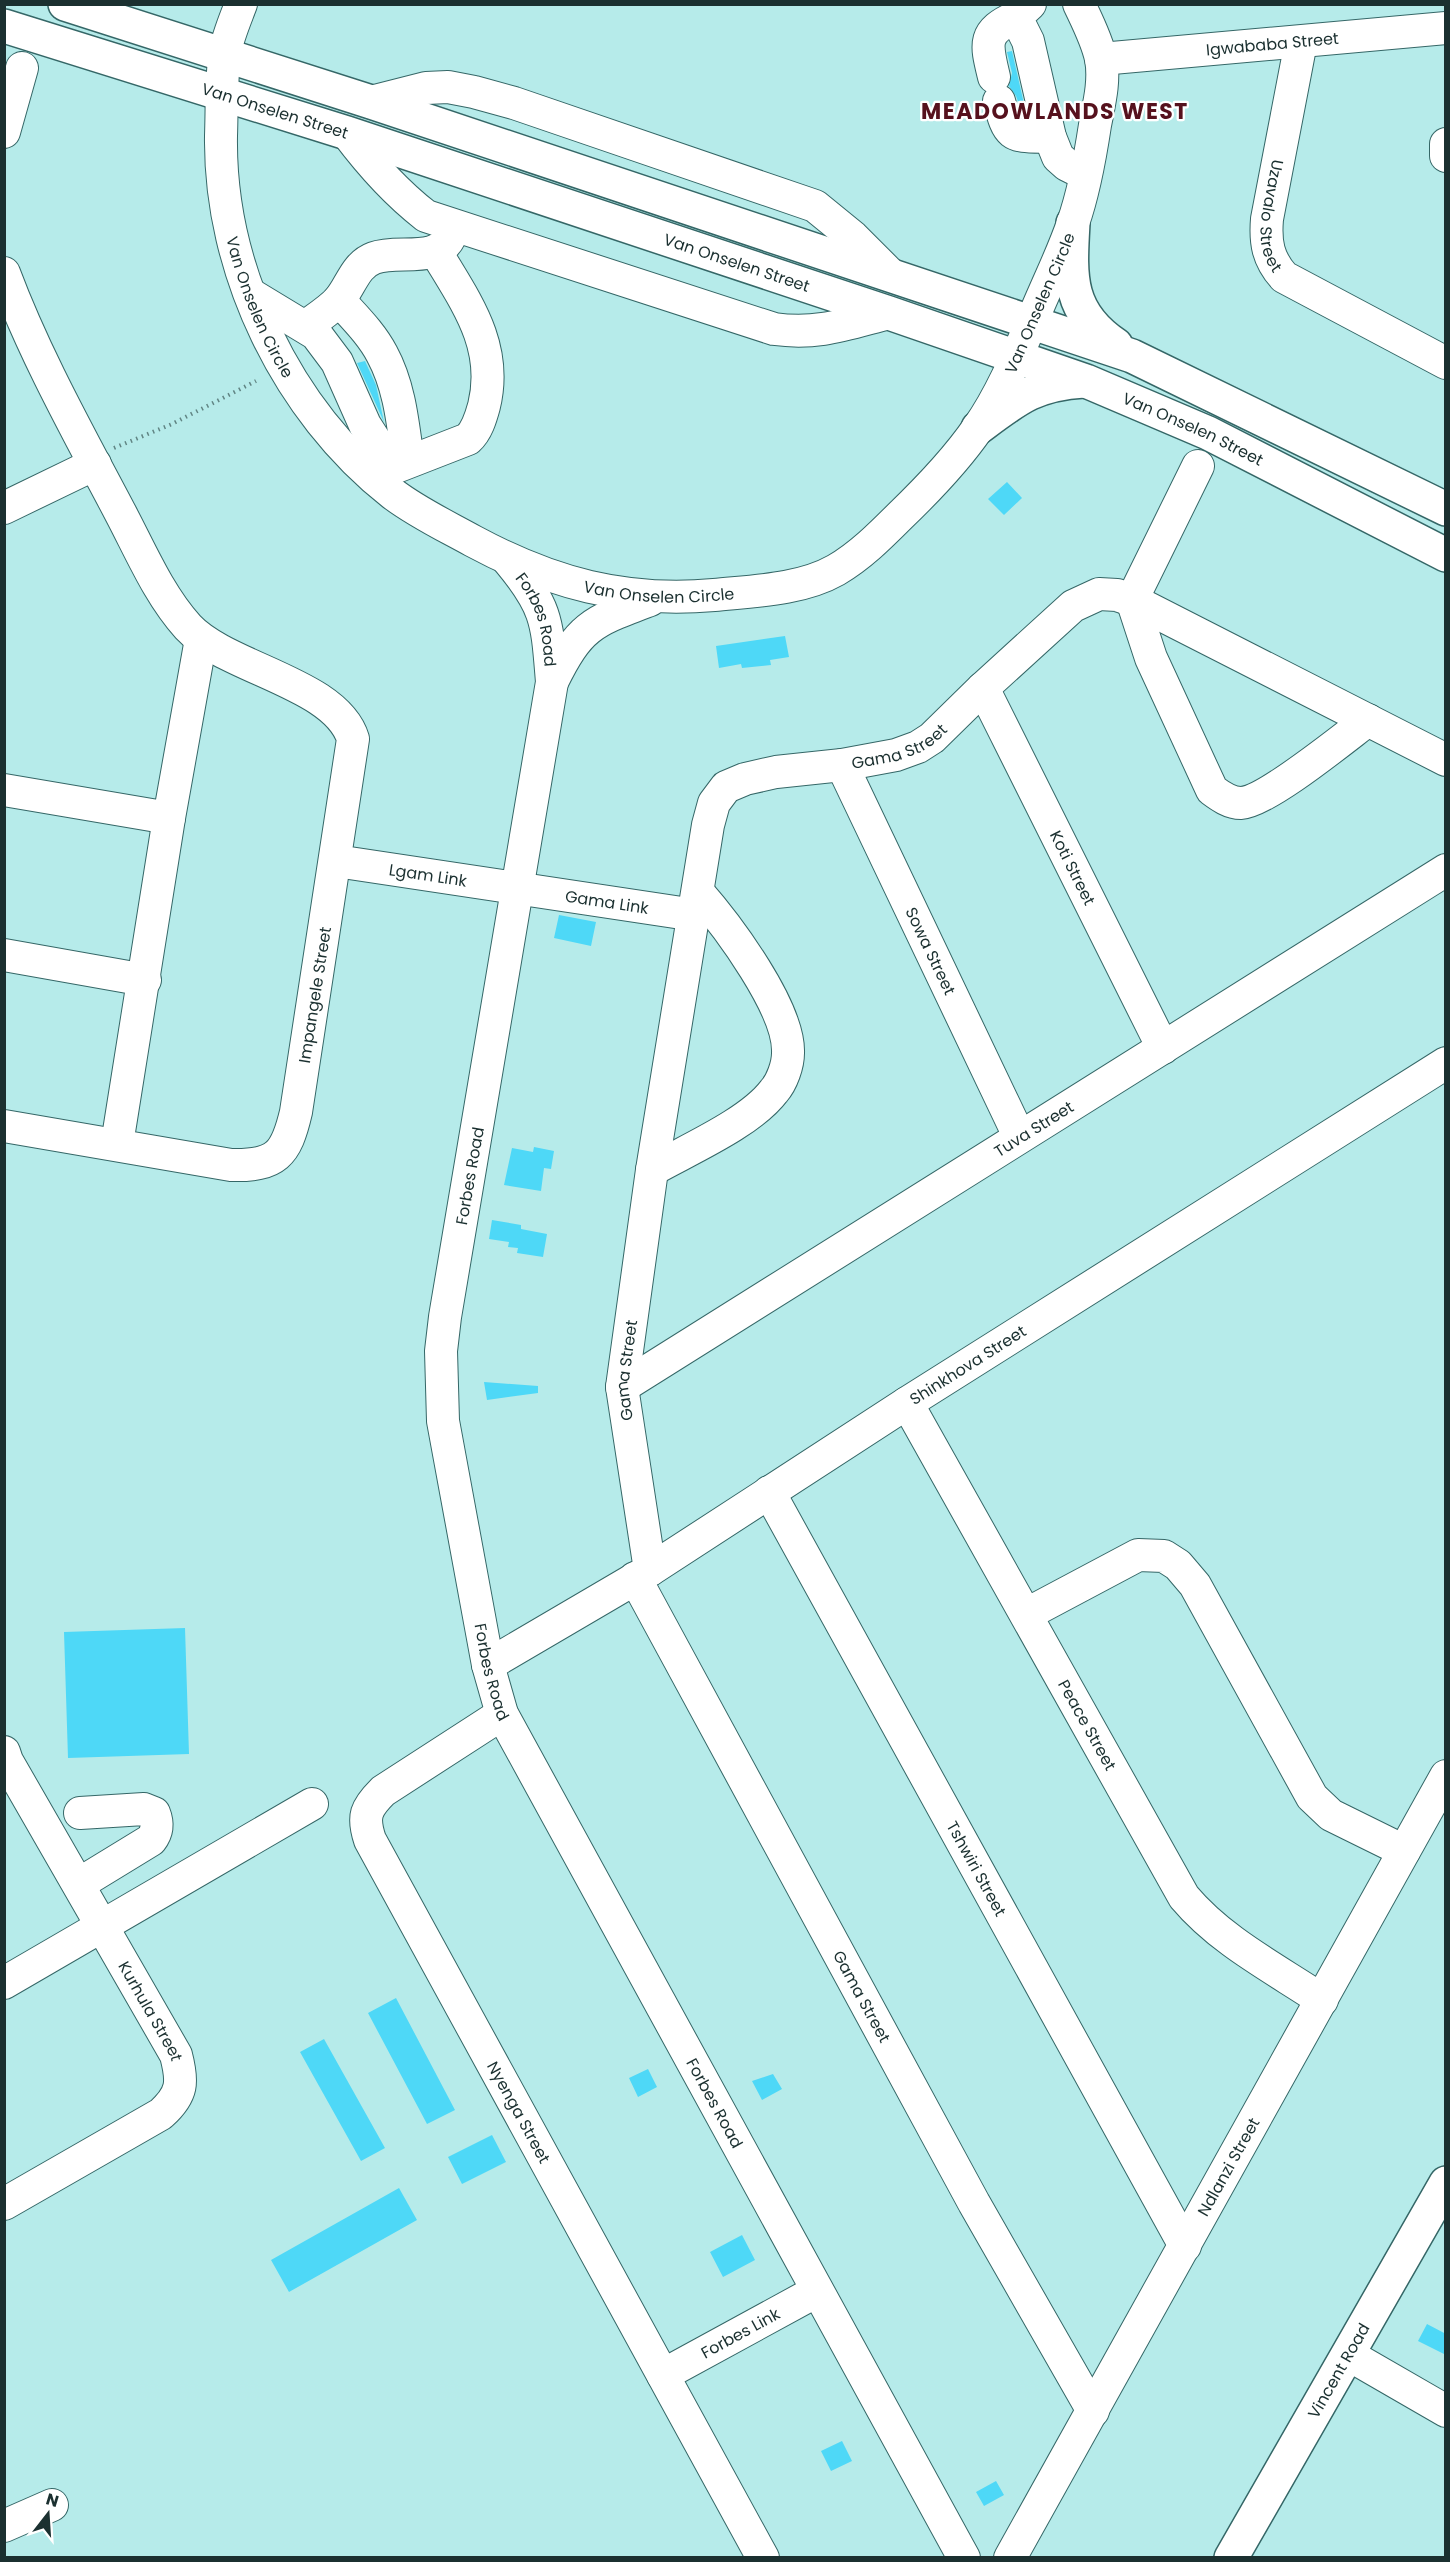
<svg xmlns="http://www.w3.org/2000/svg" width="1450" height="2562" font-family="Poppins,sans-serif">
	<rect width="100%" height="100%" fill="#b6ebea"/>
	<path fill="#4ed8f7" d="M1012,51L1027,117L1024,118L1016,96L1009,86L1012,73L1007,52Z
		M365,361L376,385L384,422L357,363Z
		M1007,482L1022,498L1004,515L988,499Z
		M785,636L789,657L770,660L771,665L742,668L741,664L719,668L716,646Z
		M559,915L596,922L591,946L554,938Z
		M534,1147L554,1151L551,1169L544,1168L541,1191L504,1185L512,1148L533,1152Z
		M492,1220L521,1225V1229L547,1234L543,1257L517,1253L518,1248L508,1247L509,1242L489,1239Z
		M484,1382L538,1386V1393L487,1400Z
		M185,1628L189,1754L68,1758L64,1632Z
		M396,1998L455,2110L427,2124L368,2013Z
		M324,2039L385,2148L361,2161L300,2052Z
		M648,2069L657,2087L638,2097L629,2078Z
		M773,2074L782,2089L762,2100L752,2081Z
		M492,2135L506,2162L462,2184L448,2157Z
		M399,2188L417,2220L289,2292L271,2260Z
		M742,2235L755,2260L723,2277L710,2252Z
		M1427,2324L1446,2334V2355L1418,2341Z
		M842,2441L852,2461L831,2471L821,2451Z
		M996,2481L1004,2495L984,2506L976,2492Z"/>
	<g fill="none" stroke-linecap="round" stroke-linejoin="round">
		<g stroke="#356767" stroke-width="34">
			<g id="minor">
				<path id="s1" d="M241,4C235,20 228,36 225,52C221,79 222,108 221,136C219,270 287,411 393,494C418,513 446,526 473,541C551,583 624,603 714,595C753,591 801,590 836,570C860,556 880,536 900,516C927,490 956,460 978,428C1006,388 1024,338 1044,293C1054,270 1065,247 1073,223C1084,192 1090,158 1095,125C1099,104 1105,81 1101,59C1097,40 1087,21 1079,4"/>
				<path d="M1030,4L1016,17L1028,41L1050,137L1058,157L1067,165L1085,174"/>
				<path id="s2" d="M1301,42L1267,219C1265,243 1268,259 1284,277L1446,363"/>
				<path id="s3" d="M1101,59L1446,28"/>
				<path d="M994,77C986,44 982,32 1016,17"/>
				<path d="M999,101C1009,139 1011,136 1050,137"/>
				<path d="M371,102L426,88L448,87L474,92L514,103L815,206L853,237L891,275"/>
				<path d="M4,132L22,68"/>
				<path d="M347,133C371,165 395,192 426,216L774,329C819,335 846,324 889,313"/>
				<path d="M1446,144V156"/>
				<path d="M4,273C35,356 80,436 121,514C141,552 159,595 188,627C227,669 336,683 353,739L296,1112C286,1155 276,1166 231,1165L4,1126"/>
				<path d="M250,294L316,334L337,362L365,425L392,467"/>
				<path d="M339,300C354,317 371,333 382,354C400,387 403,425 408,461"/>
				<path d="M306,326C317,318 330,310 339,300C351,286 355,265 374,258C398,249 437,264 450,237"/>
				<path d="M1198,466L1132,600L1151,658L1212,790C1220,796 1230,803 1241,803C1266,802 1344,738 1368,720"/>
				<path d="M373,476L468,439C477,431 481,417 484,406C499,345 465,301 436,252"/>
				<path d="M4,508L95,464"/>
				<path id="s4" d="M508,560C548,608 547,622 552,682L445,1317L441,1351L443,1421L488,1665L502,1714L964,2558"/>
				<path d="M552,682C580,625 592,622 650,600"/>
				<path id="s5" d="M983,688L1163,1048"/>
				<path id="s6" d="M842,765L1019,1136"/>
				<path d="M4,790L169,818"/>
				<path id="s7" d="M336,861L695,915"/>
				<path d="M4,955L145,980"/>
				<path d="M117,1144L169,818L201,639"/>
				<path d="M652,1170C687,1150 750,1123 774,1091C782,1082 788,1065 788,1053C790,1009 727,925 698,892"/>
				<path id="s8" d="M622,1387L1446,870"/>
				<path id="s9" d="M907,1403L1184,1897C1221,1941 1274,1968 1322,2000"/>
				<path id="s10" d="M769,1492L1185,2246"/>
				<path id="s11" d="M650,1570L622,1387L652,1170L708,825L714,803L726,787L745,779L776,772L842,765L896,755L918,747L932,738L983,688L1073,606L1099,594L1117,595L1132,600L1446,760"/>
				<path id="s12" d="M635,1578L974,2203L1093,2411"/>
				<path d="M1027,1614L1138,1555L1164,1556L1178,1565L1195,1585L1312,1797L1331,1815L1404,1851"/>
				<path id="s13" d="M488,1665L650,1570L907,1403L1446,1063"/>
				<path id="s14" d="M502,1714L383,1791C366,1808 362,1816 370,1840L763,2558"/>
				<path id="s15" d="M4,1752L7,1761L176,2055C183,2082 183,2094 161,2114L4,2204"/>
				<path d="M79,1884L151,1840C158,1831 158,1823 154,1813L144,1809L80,1813"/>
				<path d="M4,1983L312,1804"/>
				<path d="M1349,2355L1446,2411"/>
				<path id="s16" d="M663,2375L817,2291"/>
				<path d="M4,2526L52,2505"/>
				<path id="s17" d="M1010,2558L1446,1776"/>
			</g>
		</g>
		<g stroke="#356767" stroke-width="36">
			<g id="major">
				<path d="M65,4L371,102L1132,356L1446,509"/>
				<path id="s18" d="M4,26L347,133L889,313L1086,381L1208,433L1446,555"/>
				<path d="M1073,223C1070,276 1067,312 1116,345"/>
				<path d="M978,428C1017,399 1034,384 1084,381"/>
				<path id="s19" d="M1231,2558L1446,2183"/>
			</g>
		</g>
		<path stroke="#618584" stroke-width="4" stroke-dasharray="1.5 4.5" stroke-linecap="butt" d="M114,448L172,424L256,381"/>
		<use href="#minor" stroke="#fff" stroke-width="32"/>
		<use href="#major" stroke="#fff" stroke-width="33"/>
	</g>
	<g text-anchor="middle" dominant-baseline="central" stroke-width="4.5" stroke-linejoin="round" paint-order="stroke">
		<g font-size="16" fill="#1b3030" stroke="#fff">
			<text stroke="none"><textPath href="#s3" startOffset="172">Igwababa Street</textPath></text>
			<text stroke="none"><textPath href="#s18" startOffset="284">Van Onselen Street</textPath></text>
			<text stroke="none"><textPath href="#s2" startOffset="177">Uzavalo Street</textPath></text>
			<text stroke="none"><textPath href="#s18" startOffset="770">Van Onselen Street</textPath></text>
			<text stroke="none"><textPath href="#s1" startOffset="1356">Van Onselen Circle</textPath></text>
			<text stroke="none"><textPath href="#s1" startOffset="312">Van Onselen Circle</textPath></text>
			<text stroke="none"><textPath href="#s18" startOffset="1256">Van Onselen Street</textPath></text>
			<text stroke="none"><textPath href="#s1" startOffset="834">Van Onselen Circle</textPath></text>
			<text stroke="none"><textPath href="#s4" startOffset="68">Forbes Road</textPath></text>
			<text stroke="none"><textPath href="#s11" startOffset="976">Gama Street</textPath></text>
			<text stroke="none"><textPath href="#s5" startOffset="201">Koti Street</textPath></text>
			<text stroke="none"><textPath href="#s7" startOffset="93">Lgam Link</textPath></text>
			<text stroke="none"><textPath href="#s7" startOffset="274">Gama Link</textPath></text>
			<text stroke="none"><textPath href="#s6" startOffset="206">Sowa Street</textPath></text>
			<text transform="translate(315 995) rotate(-81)">Impangele Street</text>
			<text stroke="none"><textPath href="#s8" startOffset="486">Tuva Street</textPath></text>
			<text transform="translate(470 1176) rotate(-80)">Forbes Road</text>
			<text stroke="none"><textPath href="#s13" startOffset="566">Shinkhova Street</textPath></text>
			<text stroke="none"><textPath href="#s11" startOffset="202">Gama Street</textPath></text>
			<text stroke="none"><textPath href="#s4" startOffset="1137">Forbes Road</textPath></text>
			<text stroke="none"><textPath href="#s9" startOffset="369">Peace Street</textPath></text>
			<text stroke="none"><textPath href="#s10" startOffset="430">Tshwiri Street</textPath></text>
			<text stroke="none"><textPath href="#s12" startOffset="476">Gama Street</textPath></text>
			<text stroke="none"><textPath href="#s15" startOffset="298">Kurhula Street</textPath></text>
			<text stroke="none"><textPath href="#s4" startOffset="1624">Forbes Road</textPath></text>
			<text stroke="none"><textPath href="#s14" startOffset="507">Nyenga Street</textPath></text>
			<text stroke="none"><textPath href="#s17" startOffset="448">Ndlanzi Street</textPath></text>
			<text stroke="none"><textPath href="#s16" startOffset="88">Forbes Link</textPath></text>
			<text stroke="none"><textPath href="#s19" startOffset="216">Vincent Road</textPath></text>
		</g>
		<g font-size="22" font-weight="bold" letter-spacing="1.5" fill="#56111d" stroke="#fff">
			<text x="1055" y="111">MEADOWLANDS WEST</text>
		</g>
	</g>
	<rect width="1450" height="2562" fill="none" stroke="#1b3030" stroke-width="12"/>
	<g transform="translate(48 2514) rotate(17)" stroke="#ffffff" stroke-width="4.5" paint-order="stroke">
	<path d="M0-4.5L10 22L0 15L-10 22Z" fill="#1b3030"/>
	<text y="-9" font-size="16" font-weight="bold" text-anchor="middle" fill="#1b3030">N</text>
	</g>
</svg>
